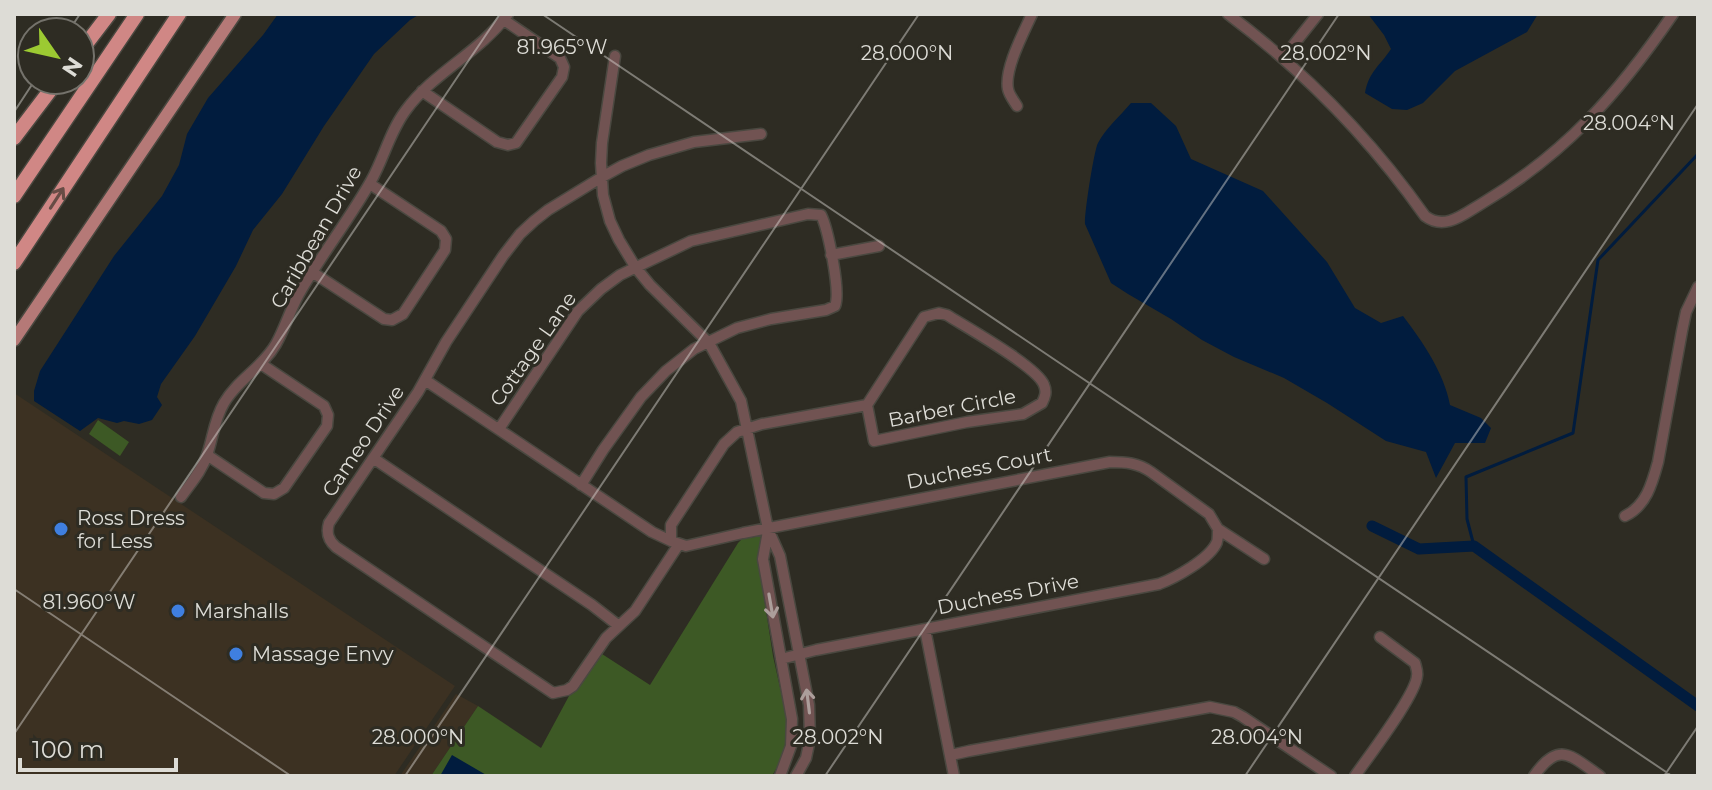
<svg xmlns="http://www.w3.org/2000/svg" width="1712" height="790" font-family="Montserrat,sans-serif">
	<rect width="100%" height="100%" fill="#2e2c23"/>
	<path fill="#3c3122" d="M14,393L455,686L394,776H14Z
		M456,694L478,706L431,776H400Z"/>
	<path fill="#3d5925" d="M98,420L129,442L120,456L89,434Z
		M761,536L758,559L773,656L787,719L785,745L780,762L772,776H431L478,706L541,748L569,696L578,689L602,654L650,685L738,543L742,539Z"/>
	<path fill="#011c3e" d="M278,14H420L410,20L374,54L324,126L282,194L253,230L236,266L195,336L161,384L157,397L162,405L152,420L139,424L124,421L117,423L98,418L80,431L34,401V391L40,371L114,256L162,196L179,165L187,134L208,98L263,35Z
		M1368,14H1538L1527,32L1455,71L1423,103L1407,110L1392,109L1365,93C1369,71 1380,66 1391,49L1384,35Z
		M1131,103H1151L1176,126L1191,159L1263,191L1327,262L1355,308L1381,323L1403,316C1423,342 1444,373 1450,405L1481,418L1491,428L1485,443H1455L1436,478L1426,452L1386,441L1327,403L1284,378L1234,357L1202,340L1171,319L1128,294L1111,283L1085,224C1084,215 1094,150 1098,143C1106,128 1120,116 1131,103Z
		M452,755L488,776H440Z"/>
	<g fill="none" stroke-linecap="round" stroke-linejoin="round">
		<path stroke="#011c3e" stroke-width="3" d="M1474,546L1467,519L1466,477L1573,433L1598,260L1698,154"/>
		<path stroke="#011c3e" stroke-width="11" d="M1372,526L1419,549L1474,546L1698,706"/>
		<g stroke="#4a4840" stroke-width="13">
			<path id="minor" d="M1228,14C1304,71 1370,138 1425,216C1445,231 1464,214 1481,204C1565,154 1618,94 1673,14
				M615,56L602,143L601,163L603,195L610,221L619,240L636,268L650,285L709,343L741,401L768,529L780,556L809,705L810,739L806,758L796,776
				M1283,58L1318,14
				M422,91L497,142L508,145L516,143L562,77L564,67L560,58L504,20
				M1017,106C1014,101 1009,95 1008,89C1004,69 1024,32 1032,14
				M831,255L879,246
				M312,272L384,319L392,320L403,314L445,250L446,239L441,231L370,184
				M939,313L947,315C966,327 1038,367 1044,385C1047,392 1045,397 1042,403L1023,414L967,422L874,441L867,405L924,317Z
				M425,380L652,532L671,541L686,546L743,533L1110,462C1126,462 1138,463 1151,472L1209,514L1218,529L1264,559
				M499,429L578,311L601,289L620,275L691,241L808,214L821,215C828,229 841,292 835,306L826,310L771,319L737,328L694,349L666,371L641,397L603,450L581,485
				M207,455L264,493L274,494L284,488L327,426L328,415L324,406L261,364
				M373,458L592,605L619,626
				M181,497C190,484 202,471 207,455C213,438 214,420 224,403C237,380 263,367 276,344C285,328 290,310 299,294C321,255 349,220 371,181C384,158 390,131 406,110C434,72 479,53 508,14
				M1625,516C1646,506 1652,484 1658,462L1682,331L1686,312L1698,287
				M768,531L763,559L792,719L791,746L780,776
				M671,541V525L724,444L737,432L762,424L867,405
				M679,544L635,611L606,638L573,686L567,690L553,693L336,547C328,540 326,533 329,523L418,392L446,342L503,256L520,234L534,221L548,210L602,177L622,166L649,155L694,142L761,134
				M925,629L954,776
				M781,659L816,650L1159,584C1175,578 1210,559 1217,542C1218,541 1218,530 1218,529
				M951,755L969,751L1210,707L1234,712L1243,717L1331,776
				M1355,776C1368,757 1416,695 1417,676C1418,672 1416,667 1415,663L1380,637
				M1534,776C1559,740 1571,756 1600,776"/>
		</g>
		<g stroke="#4a4840" stroke-width="15">
			<path id="major" d="M14,340L235,14"/>
		</g>
		<g stroke="#4a4840" stroke-width="17">
			<path id="highway" d="M80,52L109,14
				M14,138L58,80
				M14,196L137,14
				M14,263L179,14"/>
		</g>
		<use href="#minor" stroke="#715352" stroke-width="10"/>
		<use href="#major" stroke="#b57977" stroke-width="12"/>
		<use href="#highway" stroke="#d08785" stroke-width="14"/>
	</g>
	<defs><path id="oneway-shaft" d="M-6 0H5M1.5-3L5.5 0L1.5 3" fill="none" stroke-width="1.6" stroke-linecap="round" stroke-linejoin="round" transform="scale(2)"/></defs>
	<use stroke="#674c45" href="#oneway-shaft" transform="translate(57 198) rotate(-57)"/>
	<g stroke="#ac9e9b">
		<use href="#oneway-shaft" transform="translate(771 606) rotate(80)"/>
		<use href="#oneway-shaft" transform="translate(808 701) rotate(-97)"/>
	</g>
	<path fill="none" stroke="#dddcd6" stroke-width="2" stroke-opacity="0.45" d="M542,14L1672,776M68,32L80,14M14,112L35,80M14,589L291,776M14,734L500,14M405,776L919,14M825,776L1339,14M1245,776L1698,104M1664,776L1698,726"/>
	<g fill="#3f7fe0" stroke="#2e2c23" stroke-width="3">
		<circle cx="61" cy="529" r="8"/>
		<circle cx="178" cy="611" r="8"/>
		<circle cx="236" cy="654" r="8"/>
	</g>
	<g text-anchor="middle" dominant-baseline="central" stroke-width="6" stroke-linejoin="round" paint-order="stroke">
		<g font-size="20" fill="#dddcd6" stroke="#2e2c23">
			<text transform="translate(316 237) rotate(-60)">Caribbean Drive</text>
			<text transform="translate(533 349) rotate(-55)">Cottage Lane</text>
			<text transform="translate(952 408) rotate(-11)">Barber Circle</text>
			<text transform="translate(363 441) rotate(-56)">Cameo Drive</text>
			<text transform="translate(979 468) rotate(-11)">Duchess Court</text>
			<text transform="translate(1008 594) rotate(-11)">Duchess Drive</text>
		</g>
		<g font-size="20" fill="#dddcd6" stroke="#2e2c23" text-anchor="start">
			<text x="77" y="518">Ross Dress<tspan x="77" dy="23">for Less</tspan></text>
			<text x="194" y="611">Marshalls</text>
			<text x="252" y="654">Massage Envy</text>
		</g>
	</g>
	<g font-size="20" text-anchor="middle" fill="#dddcd6" stroke="#2e2c23" stroke-width="6" stroke-linejoin="round" paint-order="stroke">
		<text x="562" y="54">81.965°W</text>
		<text x="907" y="60">28.000°N</text>
		<text x="1326" y="60">28.002°N</text>
		<text x="1629" y="130">28.004°N</text>
		<text x="89" y="609">81.960°W</text>
		<text x="418" y="744">28.000°N</text>
		<text x="838" y="744">28.002°N</text>
		<text x="1257" y="744">28.004°N</text>
	</g>
	<rect width="1712" height="790" fill="none" stroke="#dddcd6" stroke-width="32"/>
	<g transform="translate(56 56) rotate(124)"><circle r="38" fill="#2e2c23" stroke="#74726b" stroke-width="2"/>
	<path d="M0-6L14 30L0 20L-14 30Z" fill="#9cca32"/>
	<text y="-12" font-size="22" font-weight="bold" text-anchor="middle" fill="#dddcd6">N</text>
	</g>
	<path d="M20 758v12h156v-12" fill="none" stroke="#dddcd6" stroke-width="4"/>
	<text x="32" y="758" font-size="24" fill="#dddcd6" stroke="#2e2c23" stroke-width="6" paint-order="stroke">100 m</text>
</svg>
